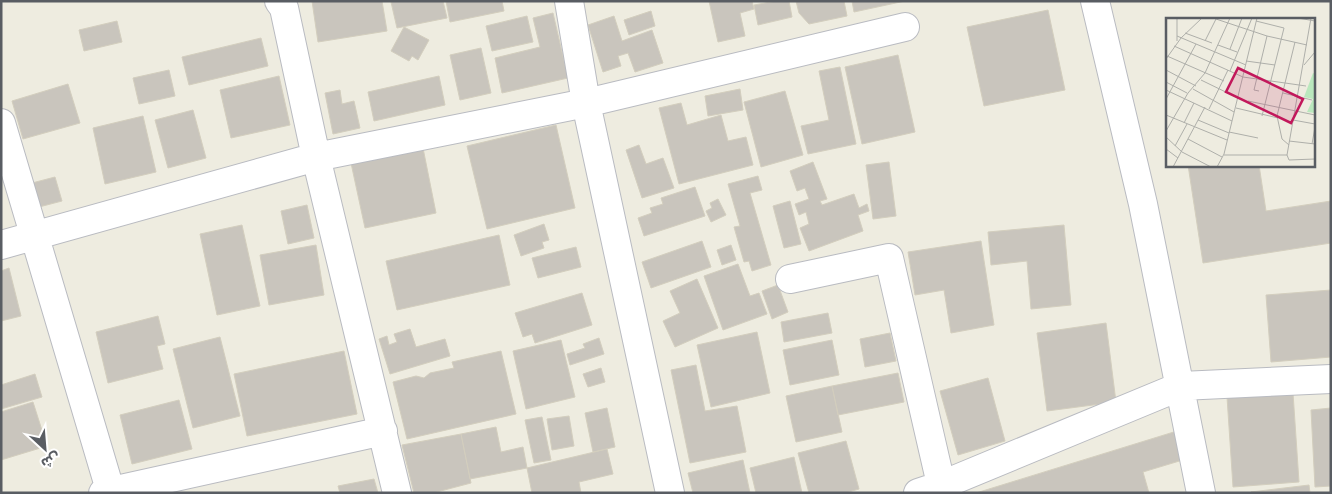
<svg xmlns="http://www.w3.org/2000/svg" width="1332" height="494" font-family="Ubuntu,'Noto Sans Arabic',sans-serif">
	<rect width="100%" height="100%" fill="#eeece0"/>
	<path fill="#c9c5bd" stroke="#d3cebe" d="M312,1H382L387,31L318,42Z
		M397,1H443L447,18L397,28L391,2Z
		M446,1H502L504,11L450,22Z
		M709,1H752L754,9L740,13L745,36L718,42Z
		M776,1H789L792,17L758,25L754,5Z
		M796,1H844L847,16L809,24L799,13Z
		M852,1H905L854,12Z
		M1048,10L1065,90L984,106L967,27Z
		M651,11L655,26L629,35L624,20Z
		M553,13L568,78L502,93L495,58L540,47L533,18Z
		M527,16L533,42L492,51L486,26Z
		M614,16L622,41L652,30L663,63L635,72L628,53L618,56L621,66L603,72L588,25Z
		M117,21L122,42L84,51L79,30Z
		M404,27L429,40L418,60L412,56L409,61L391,51Z
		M261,38L268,66L189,85L182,57Z
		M481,48L491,93L460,100L450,55Z
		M898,55L915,132L862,144L845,67Z
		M840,67L856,144L808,154L801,126L829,120L819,71Z
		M169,70L175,96L139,104L133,78Z
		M279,76L290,125L231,138L220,90Z
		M439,76L445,105L374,121L368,92Z
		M68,84L80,123L23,139L12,101Z
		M740,89L743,110L708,116L705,96Z
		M340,90L342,104L354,101L360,128L333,134L325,93Z
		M785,91L803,155L761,167L744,102Z
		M681,103L687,125L721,115L728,141L746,137L753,165L679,184L659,108Z
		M193,110L206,158L168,168L155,120Z
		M143,116L156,172L105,184L93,128Z
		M556,125L575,208L487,229L467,146Z
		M639,145L646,164L663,158L674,188L642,198L626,150Z
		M423,148L436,213L365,228L351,163Z
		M813,162L827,199L820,201L822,205L854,194L859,208L867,204L869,211L858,215L863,231L809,251L800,228L809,224L806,212L799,215L795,204L809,199L805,188L797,191L790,171Z
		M889,162L896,216L873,219L866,165Z
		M1188,165H1259L1266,211L1331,201V243L1203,263Z
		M758,176L762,190L750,193L771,265L752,271L749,261L744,262L734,227L740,226L728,184Z
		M55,177L62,201L39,207L32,183Z
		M695,187L705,216L644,236L638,218L652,213L650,208L663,204L661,198Z
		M718,199L726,215L711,222L706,211L712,208L710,203Z
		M790,201L801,244L784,248L773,206Z
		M307,205L314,238L288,244L281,211Z
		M544,224L549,240L542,242L544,248L521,256L514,235Z
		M242,225L260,306L217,315L200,234Z
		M1064,225L1071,305L1031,309L1027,261L991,265L988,232Z
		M499,235L510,285L397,310L386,261Z
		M702,241L711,267L651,288L642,262Z
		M981,241L994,325L951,333L944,290L915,295L908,252Z
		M316,245L324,295L269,305L260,255Z
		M731,245L736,260L722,265L717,250Z
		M576,247L581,267L538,278L532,258Z
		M738,264L750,296L759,293L767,314L723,330L704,276Z
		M9,268L21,316L1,321V271Z
		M697,279L718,328L675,347L663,321L680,313L670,291Z
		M778,285L788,312L772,319L762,291Z
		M1331,290V357L1271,362L1266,295Z
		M582,293L592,325L535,343L532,334L523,337L515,313Z
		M828,313L832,333L784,342L781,322Z
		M158,316L165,344L157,346L163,369L108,383L96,332Z
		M1106,323L1116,402L1047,411L1037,333Z
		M410,329L416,347L445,339L450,356L390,374L379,339L387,336L389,345L397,342L394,334Z
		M757,332L770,393L711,407L697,345Z
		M890,333L896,361L865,367L860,339Z
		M220,337L240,416L193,428L173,349Z
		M599,338L604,354L570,365L567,354L585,348L583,344Z
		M561,340L575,397L526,409L513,351Z
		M832,340L839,375L790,385L783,350Z
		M344,351L357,414L247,436L234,374Z
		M501,351L516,414L407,439L393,382L416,376L424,378L430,373L454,368L452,362Z
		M696,365L705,411L737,406L746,452L690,463L671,370Z
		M601,368L605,382L588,387L583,374Z
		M898,373L904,402L838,415L832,386Z
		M35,374L42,397L1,409V385Z
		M988,378L1005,441L958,455L940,391Z
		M832,386L842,432L796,442L786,396Z
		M1293,393L1299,482L1233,487L1227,397Z
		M179,400L192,449L132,464L120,415Z
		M33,402L47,446L1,460V412Z
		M607,408L615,447L593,452L585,413Z
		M1331,408V486L1315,487L1311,410Z
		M569,416L574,446L552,450L547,419Z
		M542,417L551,460L534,463L525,420Z
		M496,427L501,452L523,447L527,468L470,479L461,434Z
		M1177,431L1186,459L1143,472L1149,493H976Z
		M461,434L471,483L433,493H414L402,445Z
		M846,441L859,489L845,493H809L798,453Z
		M607,449L613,474L579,482L581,493H532L527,468Z
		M794,457L802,493H756L750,468Z
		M743,460L750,493H693L688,473Z
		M374,479L378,493H340L338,486Z
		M1309,485L1310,493L1251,492Z"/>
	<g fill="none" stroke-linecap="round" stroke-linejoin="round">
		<g stroke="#b9bbc1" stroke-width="30">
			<path id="street" d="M279,1L284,8L316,157L397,493
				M569,1L586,103L670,493
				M1095,1L1143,204L1201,493
				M1,123L111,493
				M1,245L316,157L586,103L905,27
				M790,279L889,258L943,493
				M103,493L383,431
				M918,493L942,485L1181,386L1331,379"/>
		</g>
		<use href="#street" stroke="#fff" stroke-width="28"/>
	</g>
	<g transform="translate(1166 18)">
		<rect width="149" height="149" fill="#eeece0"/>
		<path d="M147,55L149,56V95L141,94L147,81L138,79Z" fill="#bae8bd"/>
		<path fill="none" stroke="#aeafaa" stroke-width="1" d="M47,0L101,18L141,27M132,0L149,3M90,3L118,10L96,98M19,15L46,25M11,18L80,47M11,23V0M39,23L50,1M52,27L71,34M8,28L77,59L140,68M64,31L76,0M1,38L58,63M0,41L15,20L36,0M80,43L109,47M138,47L149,34M0,52L30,68M64,53L86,0M35,62L72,80M0,64L21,75M27,71L68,94M0,72L66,103M93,73L88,72L101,18M117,75L146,82M0,81L30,26M82,83L149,97M70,90L112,100M43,91L62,52M0,97L61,122M32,102L63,115M127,102L149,106M18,105L28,85M0,113L22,75L39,55L64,0M63,114L92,120M0,119L16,134L45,149M22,121L56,139M123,123L149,126M146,126L149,109M123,127L116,121L111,98L129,24M9,128L21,106M0,131L12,140M58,137H121M121,137L145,0M121,137L123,142L149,141M7,149L39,89M51,149L58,136L91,0"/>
		<path fill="#c2185b" fill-opacity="0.15" stroke="#c2185b" stroke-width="2.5" d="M72,50L137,81L125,105L60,74Z"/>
		<rect width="149" height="149" fill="none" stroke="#595d63" stroke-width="2.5"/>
	</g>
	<rect width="1332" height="494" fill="none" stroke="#595d63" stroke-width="5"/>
	<g transform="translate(45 449) rotate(154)" stroke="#ffffff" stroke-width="4" paint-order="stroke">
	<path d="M0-4L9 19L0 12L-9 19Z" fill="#595d63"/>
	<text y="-8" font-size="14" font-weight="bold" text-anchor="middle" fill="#595d63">ش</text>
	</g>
</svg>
